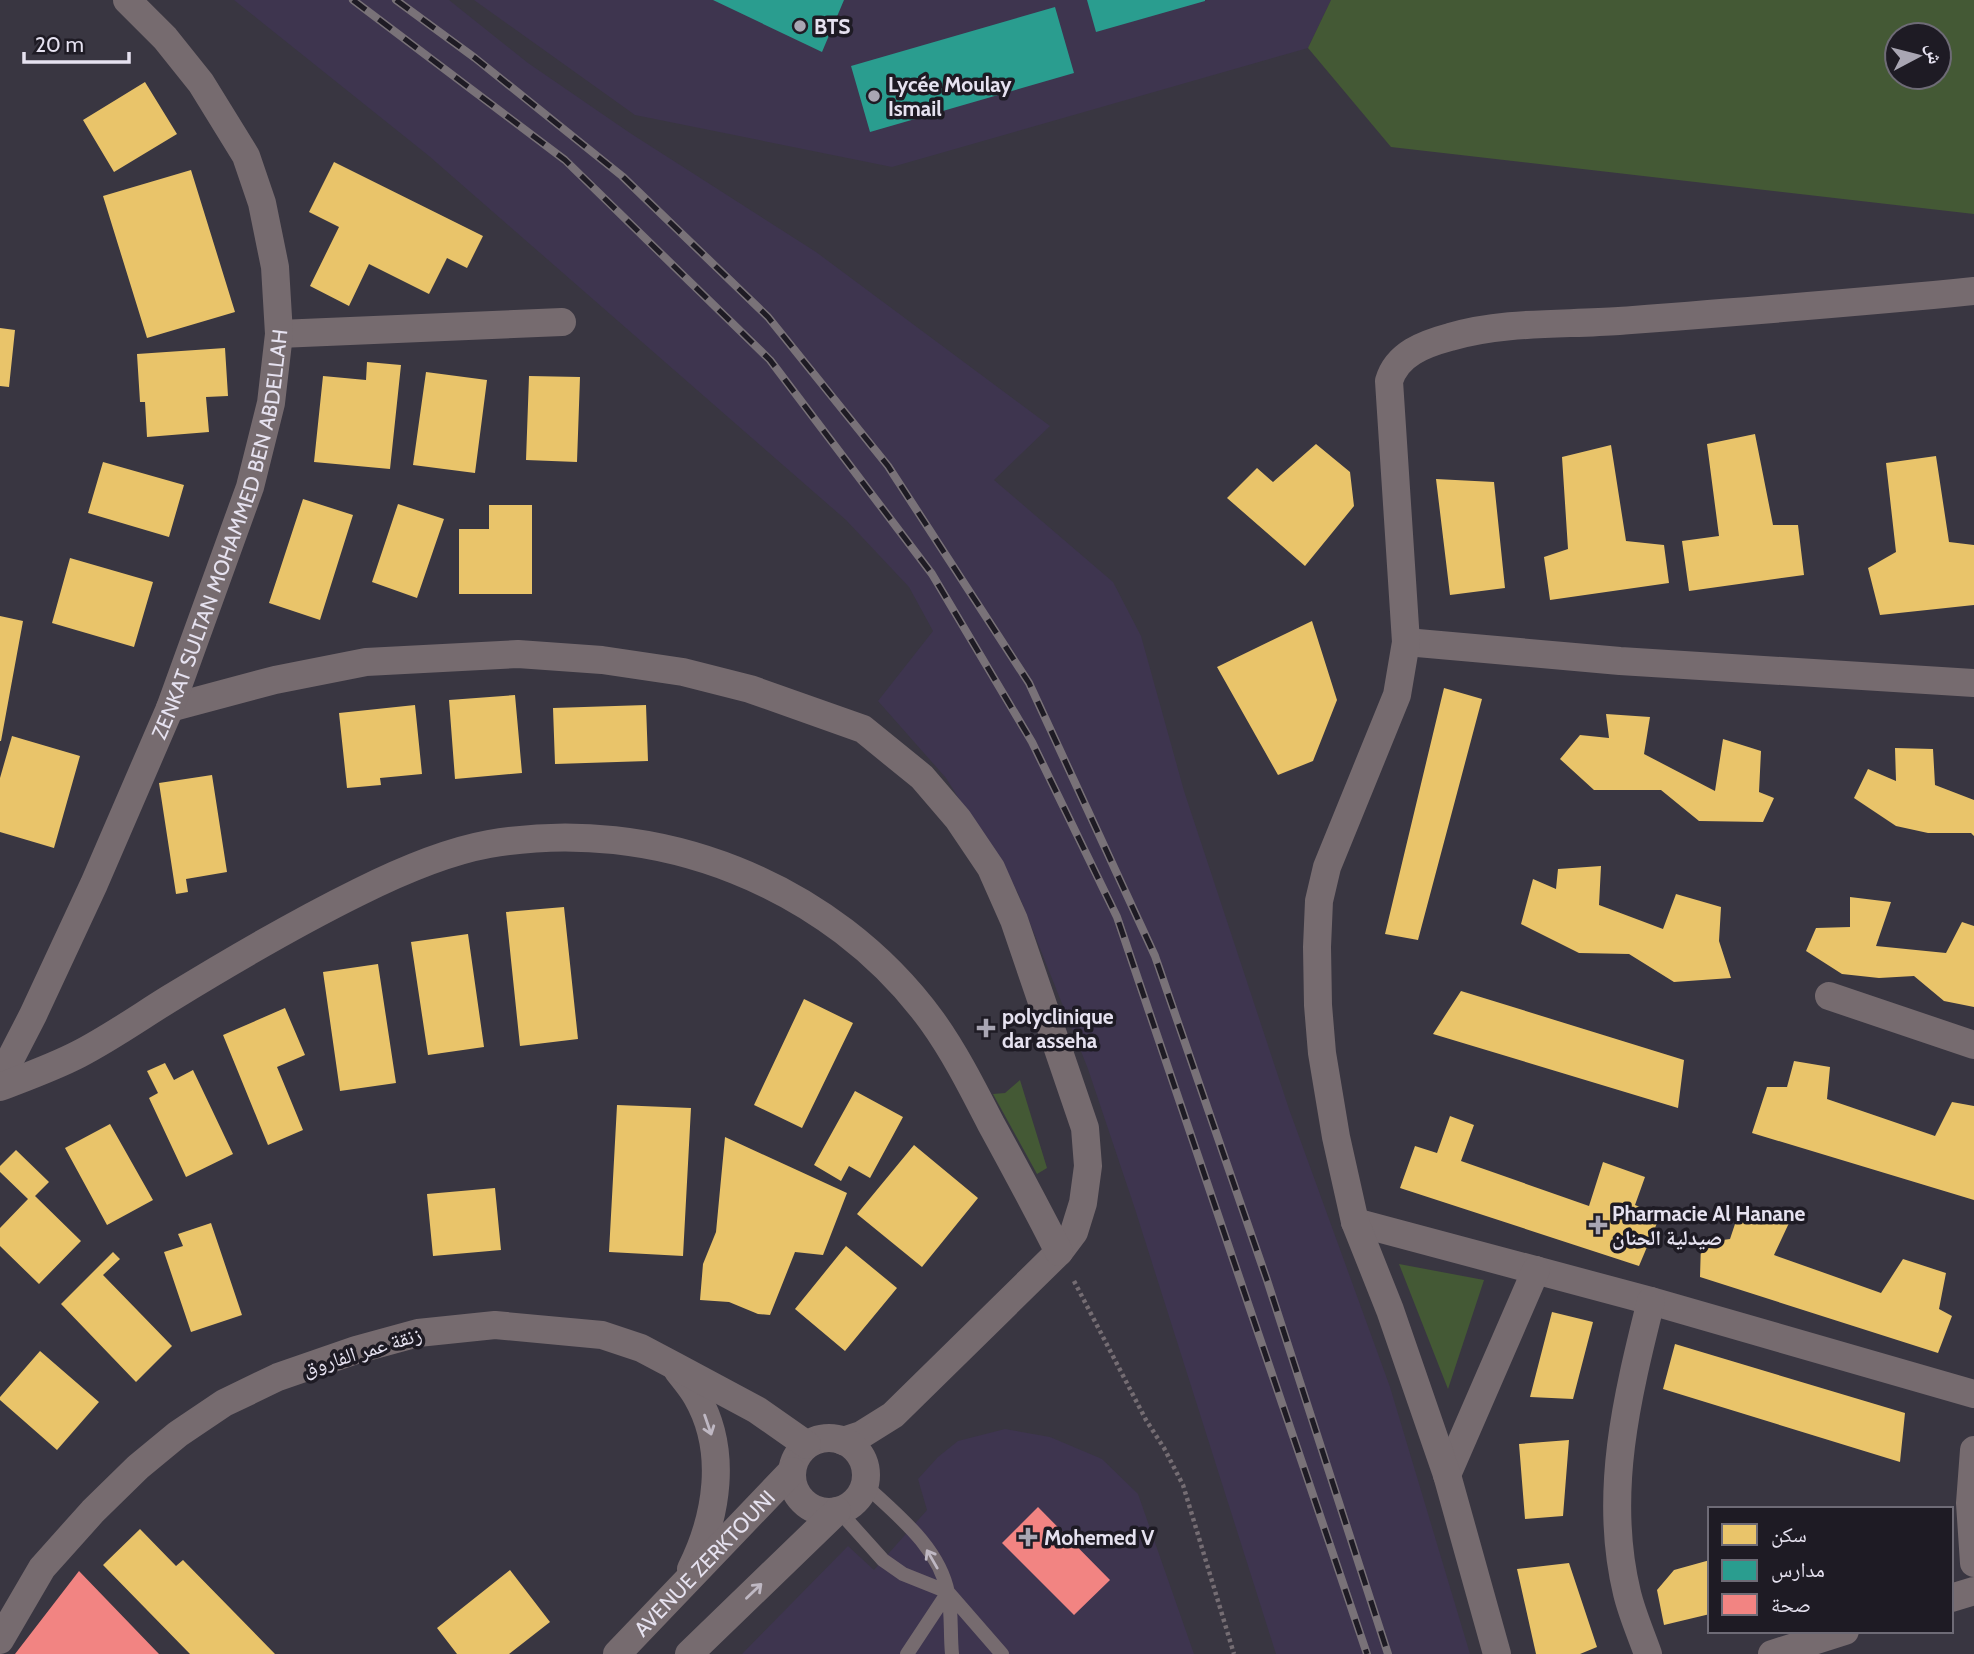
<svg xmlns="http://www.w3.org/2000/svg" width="1974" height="1654" font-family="Cabin,'Noto Naskh Arabic',sans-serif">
	<rect width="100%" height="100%" fill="#393641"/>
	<path fill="#3e354f" d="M234,0H449L528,63L630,133L816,252L1050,426L994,480L1113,582L1141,636L1184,791L1289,1109L1390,1387L1470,1654H1276L1135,1209L1088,1069L1018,893L946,778L878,701L933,631L909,587L846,520L429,156Z
		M474,0H1331L1308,48L892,167L635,115Z
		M1005,1429L1050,1437L1102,1459L1138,1494L1194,1654H742L848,1546L874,1570L927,1510L918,1479L938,1457L958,1441Z"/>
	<path fill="#445935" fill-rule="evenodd" d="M1331,0H1974V214L1391,147L1308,48ZM1897,35H1939V77H1897Z
		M1020,1080L1047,1168L1037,1174L993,1094L1005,1093Z
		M1399,1264L1484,1280L1448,1389Z"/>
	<path fill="#e9c46a" d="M145,82L177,134L114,172L83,120Z
		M334,162L483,236L467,268L447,258L429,294L369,264L349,306L310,286L339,227L309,212Z
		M191,170L235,312L147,338L103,196Z
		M0,328L15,330L9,387L0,386Z
		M225,348L228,396L206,397L209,432L147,437L145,402H140L137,354Z
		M367,362L401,365L390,469L314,462L323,376L366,380Z
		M426,372L487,380L475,473L413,465Z
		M529,376L580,377L577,462L526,460Z
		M1755,434L1773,525H1798L1804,575L1689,591L1682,541L1719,536L1707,444Z
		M1316,444L1350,472L1354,506L1305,566L1227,498L1257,468L1273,482Z
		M1611,445L1626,541L1664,545L1669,583L1550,600L1544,557L1568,549L1562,457Z
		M1936,456L1949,542L1974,545V605L1880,615L1868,568L1896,552L1886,463Z
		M103,462L184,485L169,537L88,513Z
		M1436,479L1494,482L1505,588L1450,595Z
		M303,499L353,515L320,620L269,603Z
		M398,504L444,519L417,598L372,582Z
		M489,505H532V594H459V529H489Z
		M70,558L153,582L134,647L52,623Z
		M0,616L23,621L1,741H0Z
		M1312,621L1337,700L1313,761L1278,775L1217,667Z
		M1444,688L1482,699L1418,940L1385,934Z
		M515,695L522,773L455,779L449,700Z
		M415,705L422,774L380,778L381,785L347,788L339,713Z
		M646,705L648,761L555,764L553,708Z
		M1606,714L1650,717L1644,754L1715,791L1723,739L1761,751L1759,792L1774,798L1763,822L1699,821L1661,790H1594L1560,759L1580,735L1609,738Z
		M12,736L80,756L54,848L0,832V778Z
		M1895,748L1933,749L1935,785L1974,800V836L1971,833H1928L1896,826L1854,798L1868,769L1896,781Z
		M212,775L227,872L186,879L188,892L176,894L159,783Z
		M1601,866L1599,905L1663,929L1676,894L1721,907L1719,941L1731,978L1674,982L1629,954L1579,953L1521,924L1533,879L1556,889L1558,869Z
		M1850,897L1891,902L1876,946L1946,953L1962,922L1974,926V1007L1944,1001L1914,976L1879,978L1842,974L1806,951L1816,928L1850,927Z
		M564,907L578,1039L520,1046L506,912Z
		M468,934L484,1047L428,1055L411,942Z
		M378,964L396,1083L340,1091L323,972Z
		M1461,991L1684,1060L1678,1108L1433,1034Z
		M804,999L853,1023L802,1128L754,1105Z
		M285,1008L305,1055L277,1067L303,1130L268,1145L223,1035Z
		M1794,1061L1830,1067L1827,1099L1935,1136L1952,1102L1974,1106V1200L1752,1133L1767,1087H1787Z
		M165,1063L174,1080L193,1070L233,1154L186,1177L149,1098L158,1093L147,1071Z
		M855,1091L903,1117L870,1178L849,1166L841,1181L814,1165Z
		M617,1105L691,1108L683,1256L609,1252Z
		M1450,1116L1474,1125L1461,1161L1589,1206L1603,1162L1645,1177L1635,1205L1660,1216L1639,1266L1400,1188L1415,1146L1437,1153Z
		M110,1124L153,1200L107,1225L65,1148Z
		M725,1137L847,1193L823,1255L795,1252L770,1315L758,1314L729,1302L700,1300L703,1264L716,1232Z
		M914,1145L978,1198L922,1267L857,1214Z
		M16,1150L49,1182L35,1196L81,1241L39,1284L0,1246V1228L28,1199L0,1172V1166Z
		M495,1188L501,1250L433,1256L427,1194Z
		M1741,1206L1789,1223L1774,1255L1881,1293L1903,1259L1946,1273L1939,1309L1952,1316L1938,1353L1700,1277L1701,1243L1730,1239Z
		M211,1223L242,1315L191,1332L164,1252L183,1246L178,1234Z
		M846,1246L897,1288L845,1351L795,1309Z
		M113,1252L120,1259L103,1275L172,1346L136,1382L61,1304Z
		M1552,1312L1593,1322L1573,1399L1530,1397Z
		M1675,1344L1905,1413L1900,1462L1663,1389Z
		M40,1351L99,1402L57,1450L0,1400V1397Z
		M1569,1440L1563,1516L1525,1519L1519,1444Z
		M140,1529L176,1566L183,1560L275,1654H190L103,1565Z
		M1710,1560V1614L1664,1625L1657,1590L1674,1570Z
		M1569,1563L1597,1647L1580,1654H1536L1517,1569Z
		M510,1570L550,1622L509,1654H457L437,1628Z"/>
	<path fill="#2a9d8f" d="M713,0H844L822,52Z
		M1087,0H1205V1L1096,32Z
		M1055,7L1074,73L870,132L851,66Z"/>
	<path fill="#f28482" d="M1038,1507L1110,1580L1074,1615L1002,1543Z
		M79,1571L159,1654H15Z"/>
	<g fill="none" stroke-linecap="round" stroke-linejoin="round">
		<path stroke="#756d73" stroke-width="4.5" stroke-dasharray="3.5 3.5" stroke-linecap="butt" d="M1074,1281L1146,1420L1164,1448L1183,1485L1234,1654"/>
		<path stroke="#766b6f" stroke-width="14" d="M865,1485C897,1515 939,1547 948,1593C952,1612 950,1634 952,1654
			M839,1511L883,1560L903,1574L948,1592L1002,1654
			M907,1654L948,1592"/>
		<g stroke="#766b6f" stroke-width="28">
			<path d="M279,334L562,322"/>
			<path d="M1406,642L1620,661L1974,683"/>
			<path d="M170,708L275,680L366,662L518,654L602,660L683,672L750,689L863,729L922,777L958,819L991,868L1014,920L1085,1128L1088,1166L1083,1203L1074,1232L1059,1252L893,1415L861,1435L843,1441"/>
			<path d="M1829,996L1974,1045"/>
			<path id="s1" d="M0,1079L33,1015L94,884L170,708L250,487L271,403L279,334L275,267L262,203L246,156L201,83L165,38L127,0"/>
			<path d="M0,1087C26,1077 54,1067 79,1054C110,1038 140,1017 169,999C231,961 294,924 359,892C399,872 445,852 489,844C656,815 832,884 932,1021C955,1053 973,1089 991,1124C1014,1166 1037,1209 1059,1252"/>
			<path d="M1355,1222L1651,1301L1974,1394"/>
			<path d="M678,1371C685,1380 692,1388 697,1397C728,1451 717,1517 691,1569"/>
			<circle cx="829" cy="1475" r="37"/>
			<path d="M1974,1450L1970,1503L1974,1563"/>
			<path d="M1447,1475L1536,1270"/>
			<path d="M1951,1598L1974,1591"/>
			<path d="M0,1640L42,1568L93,1511L138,1467L178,1434L224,1403L278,1377L356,1350L418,1333L495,1325L602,1335L641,1348L675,1366L757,1410L807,1445"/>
			<path id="s2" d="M617,1654L792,1471"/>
			<path d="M689,1654L837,1511"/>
			<path d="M1497,1654L1447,1475L1390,1310L1355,1222L1336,1137L1322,1053L1318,1005L1317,947L1319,901L1327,867L1397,695L1406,642L1389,381C1397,354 1424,344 1450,337C1504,321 1563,325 1619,321C1737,312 1856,303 1974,291"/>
			<path d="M1648,1654C1641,1634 1632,1614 1627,1593C1603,1494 1627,1397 1651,1301"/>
			<path d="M1772,1654L1845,1631"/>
		</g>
		<g stroke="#797278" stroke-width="8">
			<path id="rail" d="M353,0L565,160L770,360L932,574L1032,742L1117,917L1367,1654
				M396,0L475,58L622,176L768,317L888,466L1029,683L1155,956L1267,1280L1388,1654"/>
		</g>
		<use href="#rail" stroke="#1e1b24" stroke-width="5" stroke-dasharray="16" stroke-linecap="butt"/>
	</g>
	<defs><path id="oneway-shaft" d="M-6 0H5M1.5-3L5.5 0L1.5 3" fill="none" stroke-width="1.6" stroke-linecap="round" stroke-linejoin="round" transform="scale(1.75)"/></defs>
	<g stroke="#bfb8c3">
		<use href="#oneway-shaft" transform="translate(708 1425) rotate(71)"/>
		<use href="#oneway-shaft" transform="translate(932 1559) rotate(-120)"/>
		<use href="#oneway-shaft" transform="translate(754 1591) rotate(-44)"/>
	</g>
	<g fill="#a9a6b3" stroke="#1e1b24" stroke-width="2.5">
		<circle cx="800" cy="26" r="7"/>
		<circle cx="874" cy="96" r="7"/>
		<path d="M982.5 1017.5h7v7h7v7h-7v7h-7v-7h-7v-7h7z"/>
		<path d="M1594.5 1214.5h7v7h7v7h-7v7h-7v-7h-7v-7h7z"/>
		<path d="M1024.5 1526.5h7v7h7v7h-7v7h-7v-7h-7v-7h7z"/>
	</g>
	<g text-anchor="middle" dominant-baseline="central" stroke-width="7" stroke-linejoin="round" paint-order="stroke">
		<g font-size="21" font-weight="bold" fill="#e6e2f0" stroke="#1e1b24" text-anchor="start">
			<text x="814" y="26">BTS</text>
			<text x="888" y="84">Lycée Moulay<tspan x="888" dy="24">Ismail</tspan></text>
			<text x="1002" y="1016">polyclinique<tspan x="1002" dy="24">dar asseha</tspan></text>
			<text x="1612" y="1213">Pharmacie Al Hanane<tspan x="1612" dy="24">صيدلية الحنان</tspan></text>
			<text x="1044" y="1537">Mohemed V</text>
		</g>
		<g font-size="21" fill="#e6e2f0" stroke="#1e1b24">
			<text stroke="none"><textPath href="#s1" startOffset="590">ZENKAT SULTAN MOHAMMED BEN ABDELLAH</textPath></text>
			<text transform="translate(362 1351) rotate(-17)">زنقة عمر الفاروق</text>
			<text stroke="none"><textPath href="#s2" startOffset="126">AVENUE ZERKTOUNI</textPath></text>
		</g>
	</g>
	<rect x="1708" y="1507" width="245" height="126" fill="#1e1b24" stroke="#6e6b76" stroke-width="2"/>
	<rect x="1722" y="1524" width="35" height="21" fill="#e9c46a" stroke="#6e6b76" stroke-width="2"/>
	<text x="1771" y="1542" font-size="21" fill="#e6e2f0">سكن</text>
	<rect x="1722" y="1560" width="35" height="21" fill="#2a9d8f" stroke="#6e6b76" stroke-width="2"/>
	<text x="1771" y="1577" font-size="21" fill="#e6e2f0">مدارس</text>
	<rect x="1722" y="1594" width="35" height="21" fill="#f28482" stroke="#6e6b76" stroke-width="2"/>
	<text x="1771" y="1612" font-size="21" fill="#e6e2f0">صحة</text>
	<g transform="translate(1918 56) rotate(83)"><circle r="33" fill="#1e1b24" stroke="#6e6b76" stroke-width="2"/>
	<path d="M0-5L12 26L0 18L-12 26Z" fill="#a9a6b3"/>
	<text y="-10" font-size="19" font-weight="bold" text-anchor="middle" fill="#e6e2f0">ش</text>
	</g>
	<path d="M24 52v10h105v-10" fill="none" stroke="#e6e2f0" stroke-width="3.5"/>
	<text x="35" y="52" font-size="21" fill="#e6e2f0" stroke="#1e1b24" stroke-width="5" paint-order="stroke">20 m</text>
</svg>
